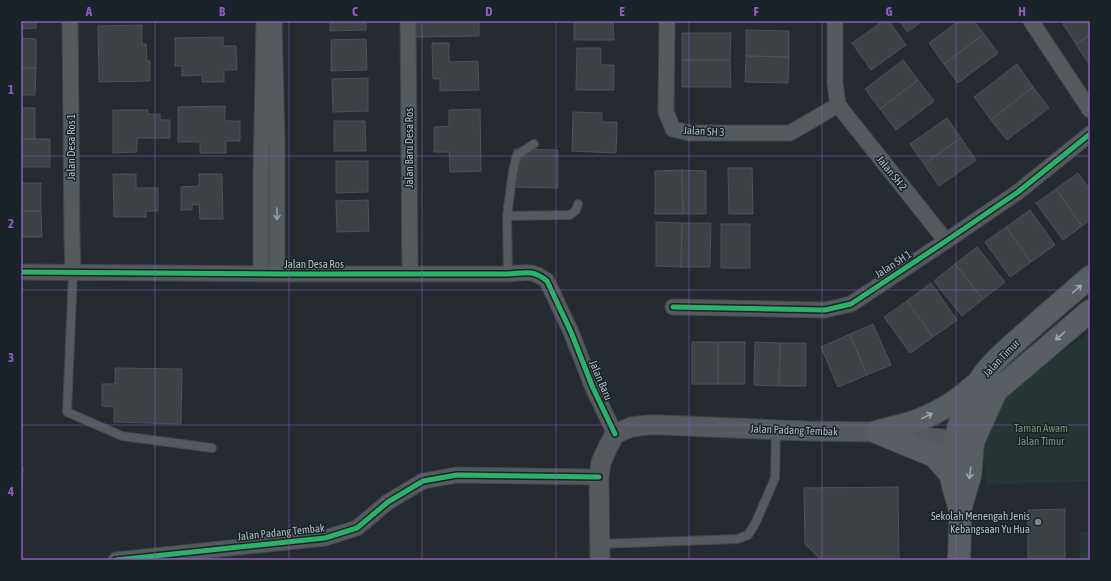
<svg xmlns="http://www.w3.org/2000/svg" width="1111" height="581" font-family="'Asap Condensed',sans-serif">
	<rect width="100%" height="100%" fill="#252b30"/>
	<path fill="#253735" d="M1090,332V481L987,485L982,449L1004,398L1011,389Z
		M1080,532H1090V560H1080Z"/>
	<path fill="#3d4247" stroke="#4c5358" d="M21,21H36V28L21,29Z
		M330,21H366V30L330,31Z
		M415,21H479V36L415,37Z
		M574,21H613L614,40H574Z
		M883,21H889L906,45L871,70L852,43Z
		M900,21H923L907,32Z
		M959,21H974L984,34L944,64L929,43Z
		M1068,21H1090V35L1076,44L1063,24Z
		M142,25V44H146L147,61H150V81L99,82L98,26Z
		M746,30L789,31V57L746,56Z
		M682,33H731L730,60H682Z
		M984,34L998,53L958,83L944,64Z
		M1090,35V66L1076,44Z
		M223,37V46H236L237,70H224V82H202V75L182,76V66H175V38Z
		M21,38L36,39V68H21Z
		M366,39L367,70L331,71V40Z
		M432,43H449V62L478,61L479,90L440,91V79H433Z
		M577,48H601V65H614V90H576Z
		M746,56L789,57L788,83L745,82Z
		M682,60H730L731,87H682Z
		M903,60L918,80L880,109L865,89Z
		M1017,64L1033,87L991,120L974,97Z
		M21,68H36L35,95H21Z
		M368,78V111L333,112L332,79Z
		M918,80L934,101L896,130L880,109Z
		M1033,87L1049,108L1007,140L991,120Z
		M225,106V121H240V141H226V153H200V142H178V107Z
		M21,108H35V139H21Z
		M480,109L481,171L450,172L449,152H434V127L449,126V110Z
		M113,110H148V114H160V120H170V138H137V152L113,153Z
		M573,112L602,113V122H617L616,153L572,151Z
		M947,118L961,138L924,164L910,144Z
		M334,121H365L366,151H334Z
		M961,138L976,160L939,186L924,164Z
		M21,139H50V167H21Z
		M514,149L558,150V188L513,187Z
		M336,161H368V192L336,193Z
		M728,168H752L753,214H729Z
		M682,170L683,214H655V171Z
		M682,170L706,171V214H683Z
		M1078,173L1090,190V220L1082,226L1056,189Z
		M113,174H136V188H158V211H146V217H114Z
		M199,174H222L223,219H200L199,204L192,205V210H181V187L199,186Z
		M21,183H41V211H21Z
		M1056,189L1082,226L1063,240L1036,203Z
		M368,200L369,231L337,232L336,201Z
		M1030,210L1055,245L1031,262L1006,227Z
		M21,211H41L42,237H21Z
		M656,222L682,223L681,267L656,266Z
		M682,223H711L710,267H681Z
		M721,224H750V268H721Z
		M1006,227L1031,262L1010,277L985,242Z
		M977,247L1005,282L983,299L955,264Z
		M955,264L983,299L962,316L934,281Z
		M931,283L957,320L933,337L907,301Z
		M907,301L933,337L910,353L884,317Z
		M873,324L891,365L867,375L850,334Z
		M850,334L867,375L838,387L821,347Z
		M692,342H718V384H692Z
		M718,342H745V384H718Z
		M755,342L780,343L779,386L754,385Z
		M780,343H806V386H779Z
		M115,368L182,369L181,424L114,422V407L102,406V384H115Z
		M21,467H23L21,507Z
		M898,487L899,560H821L805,544L804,488Z
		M1065,509V560H1028V510Z"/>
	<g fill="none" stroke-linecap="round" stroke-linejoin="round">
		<g stroke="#42474b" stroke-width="10">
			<path id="service" d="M507,216L570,215L576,210L578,204
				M73,273L67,412L122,436L212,448
				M508,274L507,216L513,171L517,155L534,144
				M600,544L737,539L748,535L755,524L775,478L776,429"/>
		</g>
		<g stroke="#42474b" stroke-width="17">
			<path id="minor" d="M70,21L72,238L73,273
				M274,21L277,144V274
				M408,21L410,274
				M667,21L666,112L673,129L689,133H790L838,105
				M835,21V83L838,105
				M1031,21L1090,110
				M838,105L946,241
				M21,272L277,274H508C524,273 533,269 547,281L571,332L593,388L615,434
				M261,274V176L264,22
				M673,307L825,310L851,304L946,241L1018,192L1090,134
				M116,560L325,538L357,528L388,502L423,481L457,475L599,477"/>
		</g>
		<g stroke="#42474b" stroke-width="21">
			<path id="tertiary" d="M600,560L599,477L601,462L608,447L615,434L631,427L647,425H662L806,431L876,432L970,442"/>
		</g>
		<g stroke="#42474b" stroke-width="24">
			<path id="secondary" d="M876,432C890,428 905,425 919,420C939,412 959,400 975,385
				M876,432L934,456L951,475
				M960,510L970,476L973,442L996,391L1090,311
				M959,560C959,545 961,526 960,511C958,499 951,486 951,473C952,442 962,410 978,383C988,366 1004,352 1019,339C1042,318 1066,298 1090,277"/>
		</g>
		<use href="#service" stroke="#555a5e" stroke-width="8"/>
		<use href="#minor" stroke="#555a5e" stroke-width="15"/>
		<use href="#tertiary" stroke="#555a5e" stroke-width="19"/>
		<use href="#secondary" stroke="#585e63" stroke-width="22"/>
		<g stroke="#192329" stroke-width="8">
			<path id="cycleway" d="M21,272L277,274H508C524,273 533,269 547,281L571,332L593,388L615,434
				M673,307L825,310L851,304L946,241L1018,192L1090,134
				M116,560L325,538L357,528L388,502L423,481L457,475L599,477"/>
		</g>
		<use href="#cycleway" stroke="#2db169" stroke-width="5"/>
	</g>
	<defs><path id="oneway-shaft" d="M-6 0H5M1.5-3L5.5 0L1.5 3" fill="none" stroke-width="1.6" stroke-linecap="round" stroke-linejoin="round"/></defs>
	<use stroke="#98a1a9" href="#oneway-shaft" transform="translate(277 214) rotate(89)"/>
	<g stroke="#9da7af">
		<use href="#oneway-shaft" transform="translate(1077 289) rotate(-41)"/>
		<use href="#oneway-shaft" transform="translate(1060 336) rotate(139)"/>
		<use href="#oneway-shaft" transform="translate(927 416) rotate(-26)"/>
		<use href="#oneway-shaft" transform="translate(970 473) rotate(98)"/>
	</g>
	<path fill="none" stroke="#8d5dc0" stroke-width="1" stroke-opacity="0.55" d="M155,21V560M289,21V560M422,21V560M556,21V560M689,21V560M822,21V560M956,21V560M21,156H1090M21,290H1090M21,425H1090"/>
	<circle fill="#7e878f" stroke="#192329" stroke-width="1.5" cx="1038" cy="522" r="4"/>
	<g text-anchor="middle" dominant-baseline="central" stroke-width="3" stroke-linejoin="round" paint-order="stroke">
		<g font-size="11" fill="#aeb9c2" stroke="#192329">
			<text transform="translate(704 131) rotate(3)">Jalan SH 3</text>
			<text transform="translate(71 147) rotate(-90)">Jalan Desa Ros 1</text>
			<text transform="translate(409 148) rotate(-90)">Jalan Baru Desa Ros</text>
			<text transform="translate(892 173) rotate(51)">Jalan SH 2</text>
			<text x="314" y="264">Jalan Desa Ros</text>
			<text transform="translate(893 264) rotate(-33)">Jalan SH 1</text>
			<text transform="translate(1001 358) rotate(-46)">Jalan Timur</text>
			<text transform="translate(601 380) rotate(67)">Jalan Baru</text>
			<text transform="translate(794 430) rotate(2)">Jalan Padang Tembak</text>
			<text transform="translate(281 532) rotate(-6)">Jalan Padang Tembak</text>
		</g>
		<g font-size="11" fill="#709670" stroke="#192329">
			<text x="1041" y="428">Taman Awam<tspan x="1041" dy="13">Jalan Timur</tspan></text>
		</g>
		<g font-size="11" fill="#aeb9c2" stroke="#192329" text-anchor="end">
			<text x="1030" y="516">Sekolah Menengah Jenis<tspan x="1030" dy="13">Kebangsaan Yu Hua</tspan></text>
		</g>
	</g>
	<rect width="1111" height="581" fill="none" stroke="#192329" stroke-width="44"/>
	<rect x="22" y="22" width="1067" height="537" fill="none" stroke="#8d5dc0" stroke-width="1.5"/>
	<g font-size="13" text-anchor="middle" font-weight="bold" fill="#8d5dc0">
		<text x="89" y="16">A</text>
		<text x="222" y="16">B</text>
		<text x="355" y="16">C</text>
		<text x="489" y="16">D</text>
		<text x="622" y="16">E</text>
		<text x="756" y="16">F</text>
		<text x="889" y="16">G</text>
		<text x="1022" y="16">H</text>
		<text x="11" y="94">1</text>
		<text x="11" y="228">2</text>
		<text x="11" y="362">3</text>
		<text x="11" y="496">4</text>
	</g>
</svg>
